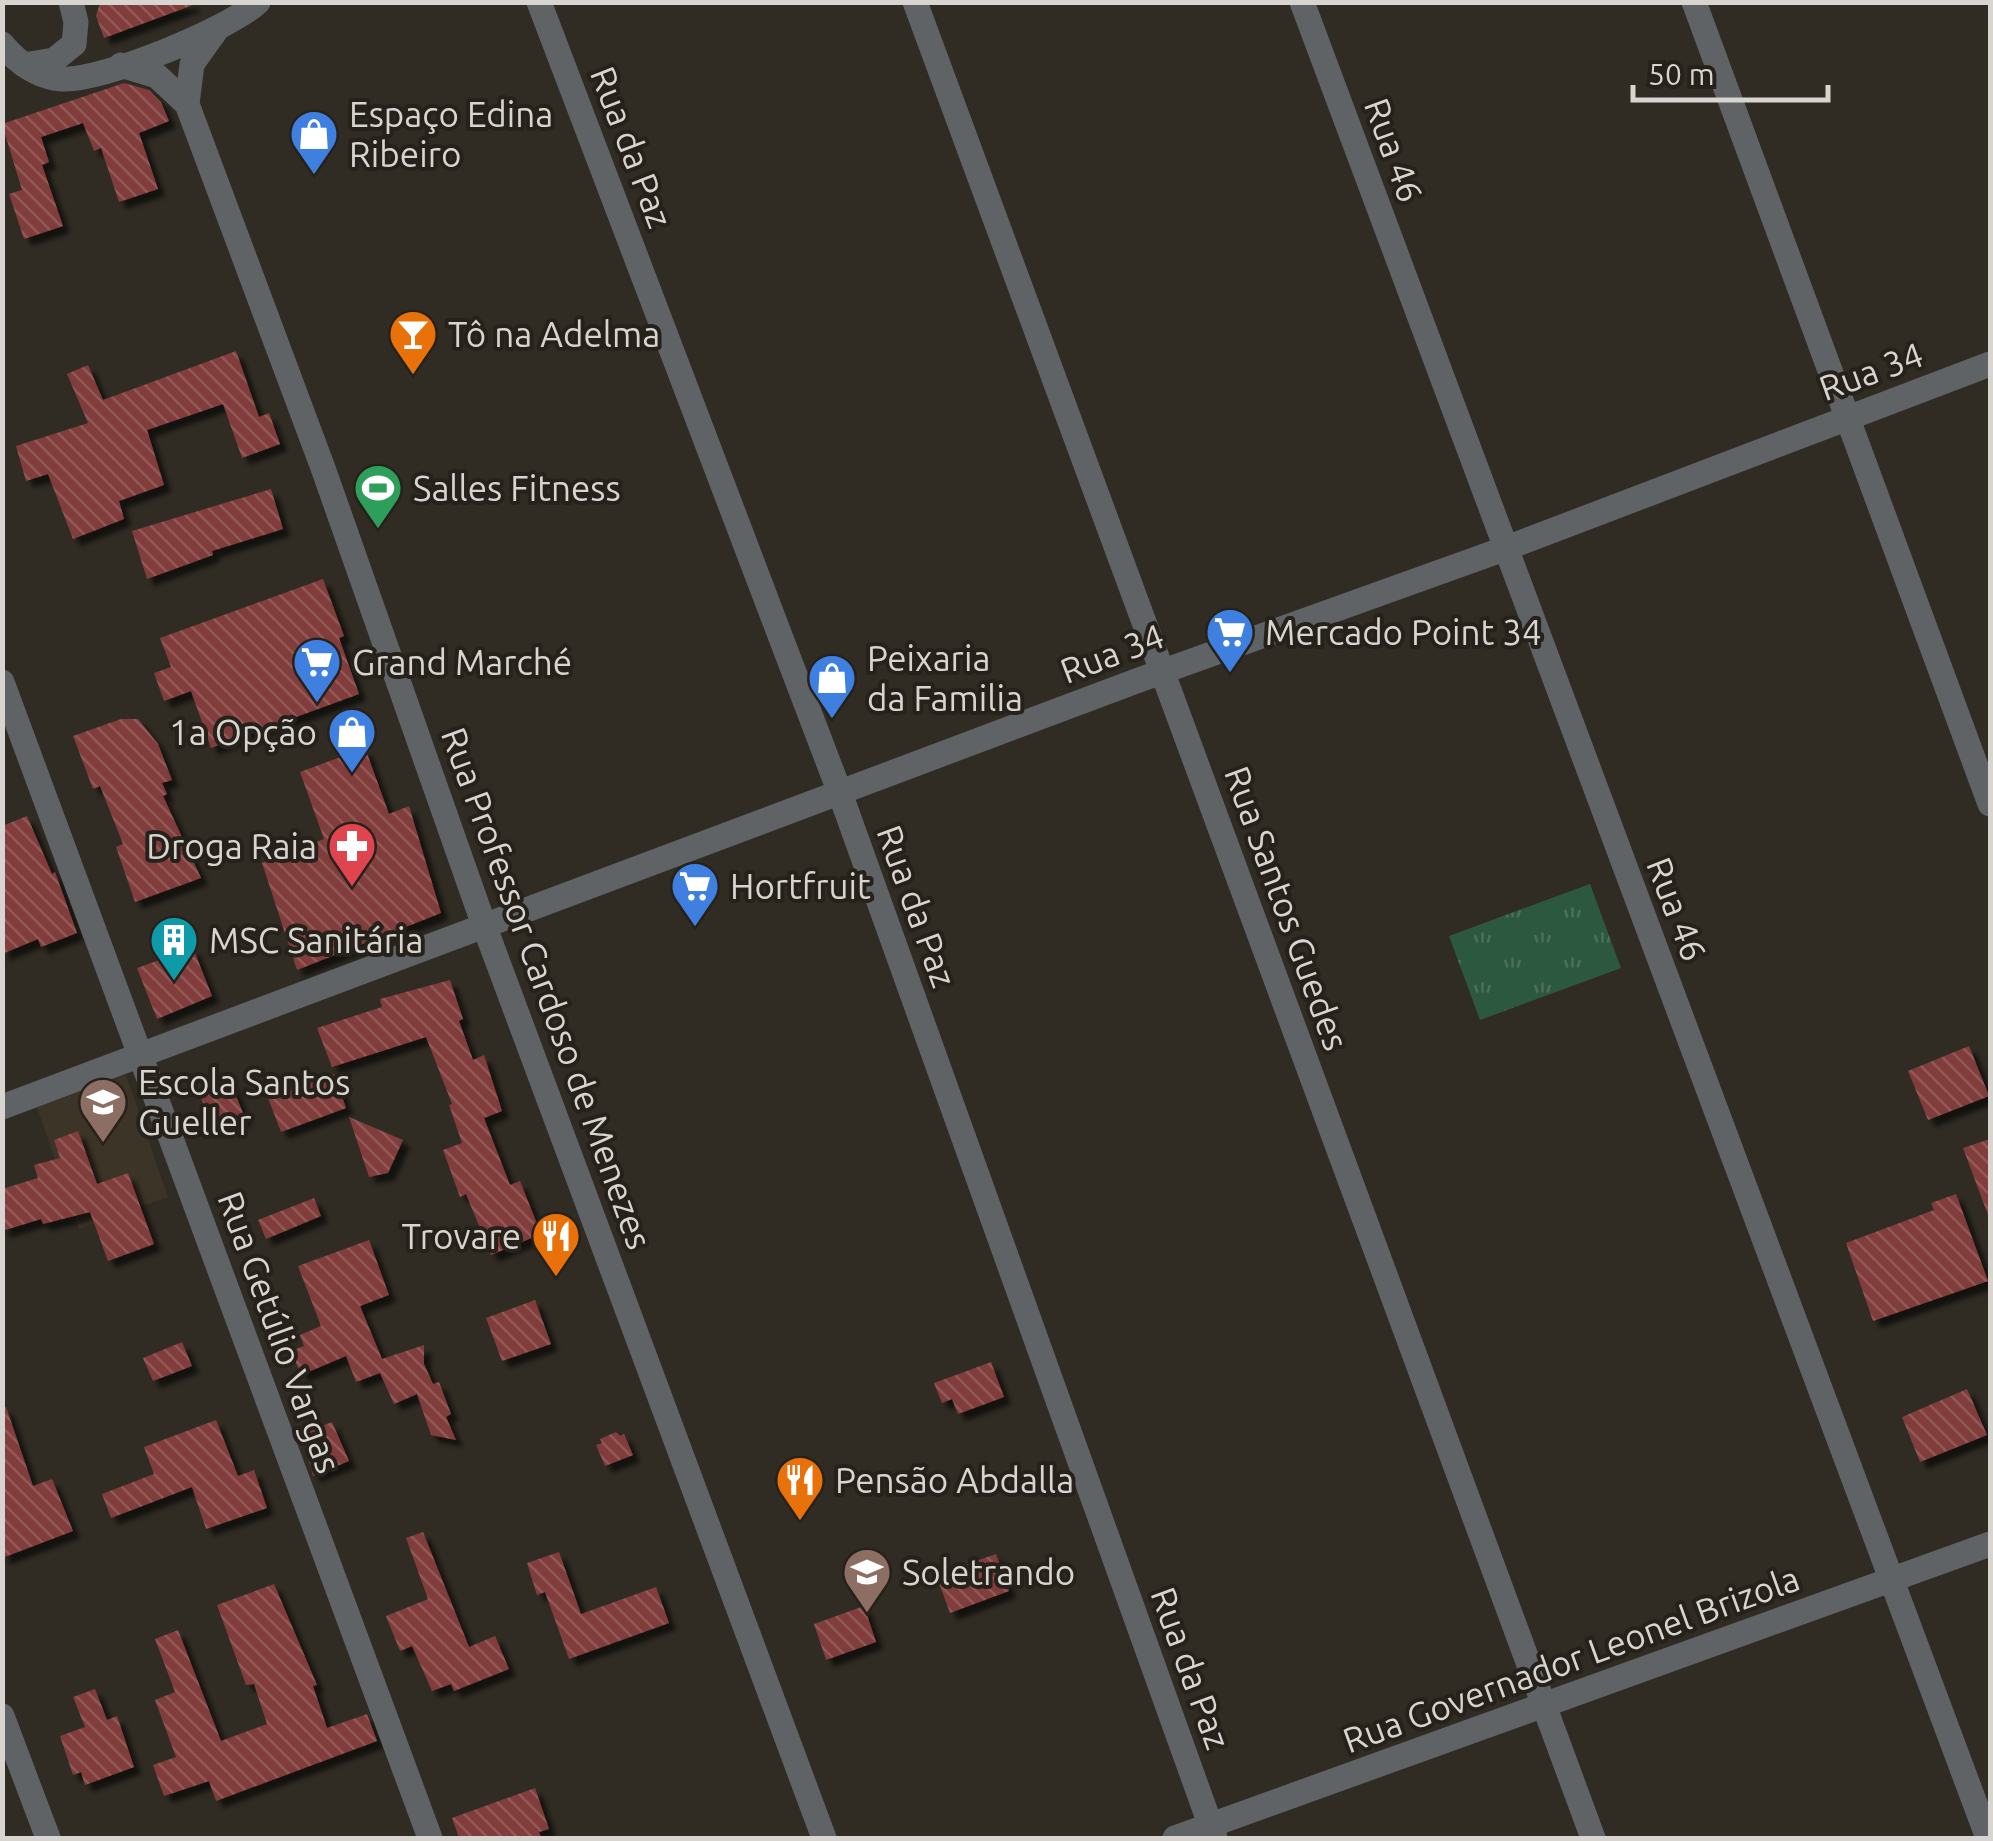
<svg xmlns="http://www.w3.org/2000/svg" width="1993" height="1841" font-family="Ubuntu,sans-serif">
	<defs>
		<pattern id="grass-tufts" width="24" height="20" patternUnits="userSpaceOnUse" patternTransform="scale(2.5)"><rect width="24" height="20" fill="#2c583f"/><path d="M3 7l-1-3M5 7V3M7 7l1-3M15 17l-1-3M17 17v-4M19 17l1-3" fill="none" stroke="#4a6f5a"/></pattern>
		<pattern id="building-back-hatch" width="6" height="6" patternUnits="userSpaceOnUse" patternTransform="scale(2.5)"><rect width="6" height="6" fill="#803d3b"/><path d="M-1 5l2 2M0 0l6 6M5-1l2 2" fill="none" stroke="#915856"/></pattern>
		<filter id="shadow"><feDropShadow dx="7" dy="7" stdDeviation="2.5" flood-color="#0009"/></filter>
	</defs>
	<rect width="100%" height="100%" fill="#302c24"/>
	<path fill="#3c3426" d="M126,1075L168,1197L79,1229L37,1107Z"/>
	<path fill="url(#grass-tufts)" d="M1590,884L1621,968L1480,1020L1449,936Z"/>
	<path fill="url(#building-back-hatch)" filter="url(#shadow)" d="M100,2H192L193,5L104,38L96,16Z
		M124,83L149,90L161,102L169,121L139,133L158,189L119,202L101,148L94,151L83,123L41,137L49,162L42,165L63,226L24,239L9,194L22,190L2,124Z
		M236,351L259,417L269,413L280,444L242,458L223,404L147,430L164,485L119,501L124,519L73,539L48,474L26,481L16,446L88,423L67,374L88,365L103,400Z
		M271,489L283,529L212,551L213,555L147,579L132,531Z
		M323,579L344,636L339,638L359,694L211,748L191,691L164,701L154,673L171,667L160,638Z
		M121,719H138L158,744L172,780L162,783L167,794L163,796L201,878L135,902L116,847L123,844L100,786L93,789L73,736Z
		M365,748L389,814L409,806L441,913L297,970L262,863L324,839L300,772Z
		M27,816L52,874L55,872L77,933L41,947L38,939L2,954V826Z
		M193,948L212,996L157,1019L137,968Z
		M450,980L463,1019L459,1021L473,1060L484,1055L502,1111L484,1118L510,1185L520,1181L541,1234L491,1255L466,1194L460,1197L443,1150L462,1143L449,1105L452,1104L426,1037L332,1067L317,1028L382,1007L380,999Z
		M1969,1046L1989,1096L1928,1120L1908,1071Z
		M334,1074L346,1108L281,1132L268,1098Z
		M230,1081L245,1118L214,1130L199,1093Z
		M349,1117L403,1140L388,1173L369,1177Z
		M78,1131L97,1184L128,1173L154,1244L108,1261L90,1212L43,1224L41,1219L2,1231V1189L38,1178L34,1165L60,1158L54,1140Z
		M1990,1139V1215H1988L1963,1148Z
		M1956,1194L1988,1281L1873,1321L1846,1243L1934,1210L1931,1203Z
		M314,1198L321,1216L266,1239L258,1220Z
		M369,1240L389,1295L360,1306L382,1359L424,1345V1364L433,1384L439,1382L451,1414L446,1417L456,1440L431,1435L417,1394L394,1404L380,1373L356,1382L346,1356L301,1375L291,1351L304,1346L300,1335L321,1326L298,1266Z
		M535,1300L551,1344L502,1361L486,1318Z
		M182,1342L192,1366L153,1381L143,1358Z
		M991,1362L1004,1397L958,1414L952,1399L942,1403L934,1383Z
		M1967,1389L1987,1435L1920,1462L1902,1417Z
		M6,1407L33,1486L52,1479L73,1531L2,1558V1408Z
		M216,1420L238,1476L254,1470L267,1508L206,1529L192,1487L111,1518L102,1494L154,1474L144,1447Z
		M332,1422L349,1461L313,1476L302,1434Z
		M616,1432L620,1436L624,1434L633,1455L605,1466L596,1445L602,1443L600,1439Z
		M423,1532L469,1647L495,1636L509,1669L454,1691L451,1684L432,1691L412,1646L400,1651L386,1616L428,1599L406,1538Z
		M559,1552L581,1614L656,1587L669,1623L569,1659L545,1592L537,1595L527,1563Z
		M996,1554L1009,1591L950,1613L936,1575Z
		M274,1584L317,1685L313,1686L327,1728L367,1714L377,1741L216,1801L209,1781L164,1796L153,1765L176,1757L155,1700L175,1692L155,1639L178,1630L221,1741L267,1724L254,1684L246,1685L217,1605Z
		M864,1606L876,1642L826,1660L814,1624Z
		M95,1689L107,1720L117,1716L134,1767L85,1785L81,1772L73,1775L60,1736L85,1727L73,1697Z
		M535,1788L549,1829L539,1832L541,1838H459L452,1818Z"/>
	<g fill="none" stroke-linecap="round" stroke-linejoin="round">
		<path stroke="#5f6366" stroke-width="25" d="M539,2L840,793L1215,1838
			M915,2L1593,1838
			M1302,2L1988,1838
			M1694,2L1990,804
			M2,44C17,62 37,77 62,79C100,82 230,29 258,2
			M24,65L54,60L74,44L76,22L71,2
			M121,65L157,76L187,104L323,468L484,925L824,1838
			M187,104L192,64L217,29
			M2,682L430,1838
			M2,1107L1139,680L1504,549L1990,364
			M2,1716L48,1838
			M1175,1838L1990,1544"/>
	</g>
	<defs>
		<g id="shop-pin" transform="scale(2.5)"><path d="M0 17L-7.5 6A9.5 9.5 0 1 1 7.5 6Z" fill="#3f7fe0" stroke="#26221b"/><path d="M-5-2.5h2.3a2.7 3.5 0 0 1 5.4 0H5L5.5 6h-11ZM-1.5-2.5h3a1.5 2.3 0 0 0-3 0Z" fill="#fff"/></g>
		<g id="bar-pin" transform="scale(2.5)"><path d="M0 17L-7.5 6A9.5 9.5 0 1 1 7.5 6Z" fill="#e8710a" stroke="#26221b"/><path d="M-6-5H6L.8 .8V4.5H3.5V6h-7V4.5H-.8V.8Z" fill="#fff"/></g>
		<g id="stadium-pin" transform="scale(2.5)"><path d="M0 17L-7.5 6A9.5 9.5 0 1 1 7.5 6Z" fill="#2e9e5b" stroke="#26221b"/><path d="M0-5a6.5 5 0 1 0 0 10a6.5 5 0 1 0 0-10ZM-3.5-1.8h7v3.6h-7Z" fill="#fff"/></g>
		<g id="supermarket-pin" transform="scale(2.5)"><path d="M0 17L-7.5 6A9.5 9.5 0 1 1 7.5 6Z" fill="#3f7fe0" stroke="#26221b"/><path d="M-6-5.5h2.5l.6 2H6L4.5 2H-2.5L-4.4-4H-6ZM-1.5 3.2a1.3 1.3 0 1 0 .1 0ZM3 3.2a1.3 1.3 0 1 0 .1 0Z" fill="#fff"/></g>
		<g id="pharmacy-pin" transform="scale(2.5)"><path d="M0 17L-7.5 6A9.5 9.5 0 1 1 7.5 6Z" fill="#e0444e" stroke="#26221b"/><path d="M-2-6h4v4h4v4h-4v4h-4v-4h-4v-4h4Z" fill="#fff"/></g>
		<g id="building-pin" transform="scale(2.5)"><path d="M0 17L-7.5 6A9.5 9.5 0 1 1 7.5 6Z" fill="#0f9aa8" stroke="#26221b"/><path d="M-4-6H4V6H1V3H-1V6H-4ZM-2.5-4.3h1.7v1.8h-1.7ZM.8-4.3h1.7v1.8H.8ZM-2.5-1h1.7V.8h-1.7ZM.8-1h1.7V.8H.8Z" fill="#fff"/></g>
		<g id="school-pin" transform="scale(2.5)"><path d="M0 17L-7.5 6A9.5 9.5 0 1 1 7.5 6Z" fill="#8d6e63" stroke="#26221b"/><path d="M0-5L7-2L0 1L-7-2ZM-4 1L0 2.5L4 1V4Q0 6-4 4Z" fill="#fff"/></g>
		<g id="restaurant-pin" transform="scale(2.5)"><path d="M0 17L-7.5 6A9.5 9.5 0 1 1 7.5 6Z" fill="#e8710a" stroke="#26221b"/><path d="M-5-6h1v4h1v-4h1v4h1v-4h1v5L-1.5 .5V6h-2V.5L-5-1ZM5-6V6H3V1.5H1.5Q1.5-4 5-6Z" fill="#fff"/></g>
	</defs>
	<g fill-rule="evenodd">
		<use href="#shop-pin" x="314" y="134"/>
		<use href="#bar-pin" x="413" y="334"/>
		<use href="#stadium-pin" x="378" y="488"/>
		<use href="#supermarket-pin" x="1230" y="632"/>
		<use href="#supermarket-pin" x="317" y="662"/>
		<use href="#shop-pin" x="832" y="678"/>
		<use href="#shop-pin" x="352" y="732"/>
		<use href="#pharmacy-pin" x="352" y="846"/>
		<use href="#supermarket-pin" x="695" y="886"/>
		<use href="#building-pin" x="174" y="940"/>
		<use href="#school-pin" x="103" y="1102"/>
		<use href="#restaurant-pin" x="556" y="1236"/>
		<use href="#restaurant-pin" x="800" y="1480"/>
		<use href="#school-pin" x="867" y="1572"/>
	</g>
	<g text-anchor="middle" dominant-baseline="central" stroke-width="8" stroke-linejoin="round" paint-order="stroke">
		<g font-size="35" fill="#d8d5d0" stroke="#26221b" text-anchor="start">
			<text x="349" y="114">Espaço Edina<tspan x="349" dy="40">Ribeiro</tspan></text>
			<text x="448" y="334">Tô na Adelma</text>
			<text x="413" y="488">Salles Fitness</text>
			<text x="1265" y="632">Mercado Point 34</text>
			<text x="867" y="658">Peixaria<tspan x="867" dy="40">da Familia</tspan></text>
			<text x="352" y="662">Grand Marché</text>
			<text x="317" y="732" text-anchor="end">1a Opção</text>
			<text x="317" y="846" text-anchor="end">Droga Raia</text>
			<text x="730" y="886">Hortfruit</text>
			<text x="209" y="940">MSC Sanitária</text>
			<text x="138" y="1082">Escola Santos<tspan x="138" dy="40">Gueller</tspan></text>
			<text x="521" y="1236" text-anchor="end">Trovare</text>
			<text x="835" y="1480">Pensão Abdalla</text>
			<text x="902" y="1572">Soletrando</text>
		</g>
		<g font-size="35" fill="#d8d5d0" stroke="#26221b">
			<text transform="translate(632 147) rotate(69)">Rua da Paz</text>
			<text transform="translate(1394 150) rotate(70)">Rua 46</text>
			<text transform="translate(1871 371) rotate(-20)">Rua 34</text>
			<text transform="translate(1112 653) rotate(-21)">Rua 34</text>
			<text transform="translate(917 906) rotate(70)">Rua da Paz</text>
			<text transform="translate(1287 908) rotate(70)">Rua Santos Guedes</text>
			<text transform="translate(1677 909) rotate(69)">Rua 46</text>
			<text transform="translate(547 988) rotate(70)">Rua Professor Cardoso de Menezes</text>
			<text transform="translate(280 1332) rotate(70)">Rua Getúlio Vargas</text>
			<text transform="translate(1571 1659) rotate(-20)">Rua Governador Leonel Brizola</text>
			<text transform="translate(1191 1668) rotate(70)">Rua da Paz</text>
		</g>
	</g>
	<rect width="1993" height="1841" fill="none" stroke="#d8d5d0" stroke-width="10"/>
	<path d="M1633 85v15h195v-15" fill="none" stroke="#d8d5d0" stroke-width="5"/>
	<text x="1648" y="85" font-size="30" fill="#d8d5d0" stroke="#26221b" stroke-width="8" paint-order="stroke">50 m</text>
</svg>
